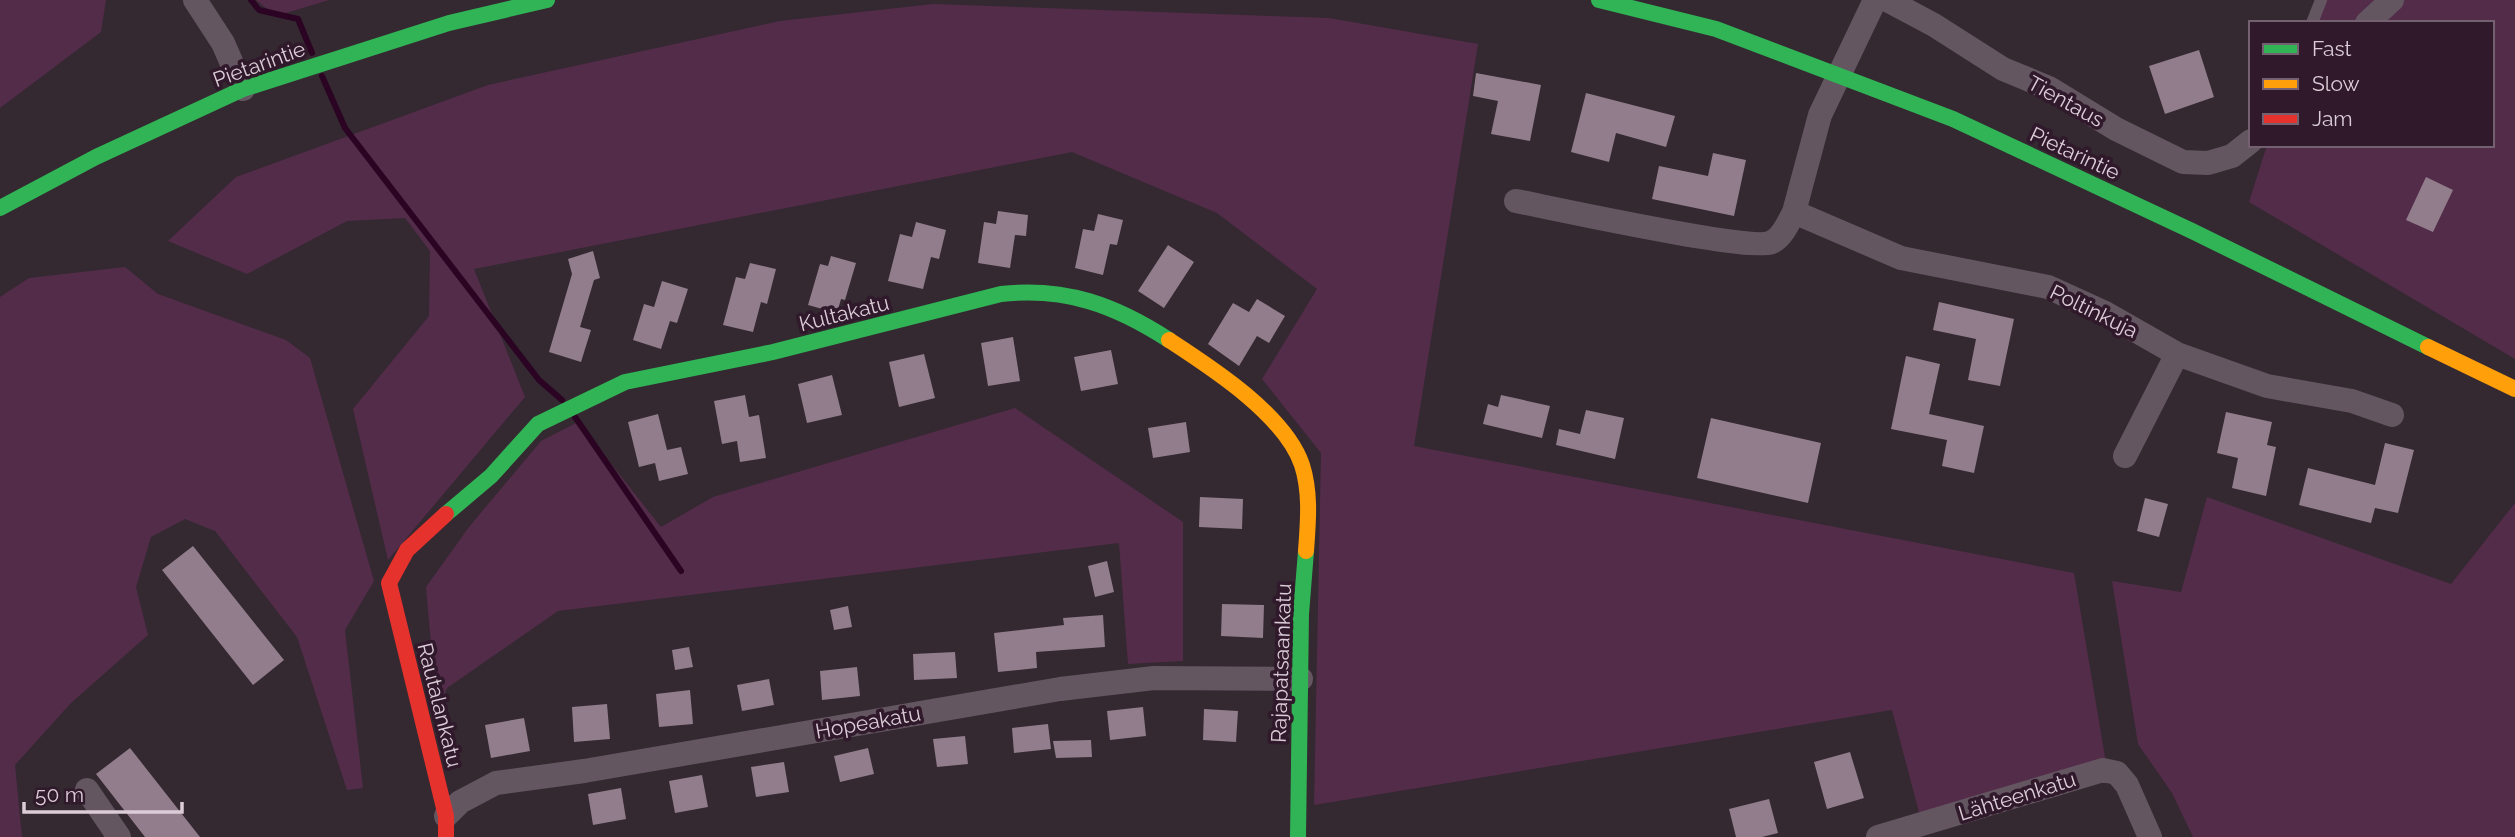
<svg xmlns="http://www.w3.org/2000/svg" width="2515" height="837" font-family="Raleway,sans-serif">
	<rect width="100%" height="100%" fill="#342831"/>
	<path fill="#532c4a" d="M0,0H106L101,32L0,108Z
		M256,0H329L276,16Z
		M2320,0H2515V359L2249,202L2267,145H2492V23H2310Z
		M933,4L1329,18L1478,44L1414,446L2074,573L2106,763L1920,816L1892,710L1314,805L1321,453L1262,379L1317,289L1217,213L1072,152L474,269L525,397L388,560L353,409L429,316L430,251L405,218L347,221L247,274L168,241L236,177L488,85L780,21Z
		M125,267L158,294L286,340L310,358L374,581L345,630L363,788L347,790L297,637L215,531L185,519L151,537L136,587L148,635L71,703L15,765L22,837H0V297L29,278Z
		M1015,408L1183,522V661L1128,664L1119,543L558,611L447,688L437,713L426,587L469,527L541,441L578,422L661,527L713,497Z
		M2207,497L2451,584L2515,503V837H2193L2172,793L2138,744L2112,581L2181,592Z"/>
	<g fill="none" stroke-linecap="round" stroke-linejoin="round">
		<path stroke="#2a0422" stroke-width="6" d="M251,0L259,10L298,19L312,53
			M322,76L345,128L539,380L562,400
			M575,417L681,571"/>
	</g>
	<path fill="#917d8c" d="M2199,50L2214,97L2165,114L2149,66Z
		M1476,73L1541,85L1530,141L1491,134L1498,101L1473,96Z
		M1586,93L1675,116L1666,147L1616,133L1609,162L1571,152Z
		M1713,153L1746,160L1734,216L1652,199L1659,166L1708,176Z
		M2426,177L2453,190L2433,232L2406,220Z
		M998,211L1028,215L1026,236L1015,235L1010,268L978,263L984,222L996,224Z
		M1098,214L1123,220L1117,245L1110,244L1103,275L1075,268L1083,229L1094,231Z
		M916,222L946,230L939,259L931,257L923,289L888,281L900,234L912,237Z
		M1168,245L1194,262L1164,308L1138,291Z
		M593,251L600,278L594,280L580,327L591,330L581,362L549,352L572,274L568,259Z
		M831,256L856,263L845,300L841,299L837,313L808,305L820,264L828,266Z
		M750,263L776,269L767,304L761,302L753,332L723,325L736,277L745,279Z
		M662,281L688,289L677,323L670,321L661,349L633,340L644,304L654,307Z
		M1257,299L1285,316L1269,343L1257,336L1239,366L1208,344L1233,303L1249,312Z
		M1939,302L2014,319L2000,386L1968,380L1976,339L1933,330Z
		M1013,337L1020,381L988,386L981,343Z
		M1111,350L1118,384L1081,391L1074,357Z
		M924,354L935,398L899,407L889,362Z
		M1906,356L1940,364L1929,414L1984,426L1974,473L1942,466L1947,440L1891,429Z
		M832,375L842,415L807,423L798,384Z
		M745,395L749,417L759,415L766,458L740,462L737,441L722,444L714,401Z
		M1501,395L1550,406L1542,438L1483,424L1488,404L1498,407Z
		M1586,410L1624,418L1615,459L1556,445L1559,429L1580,434Z
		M2226,412L2272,422L2267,445L2276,447L2266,496L2232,488L2238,458L2217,453Z
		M658,414L667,450L681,447L688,474L659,481L655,463L639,467L628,422Z
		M1711,418L1821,443L1808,503L1697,478Z
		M1186,422L1190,452L1153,458L1148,428Z
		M2385,443L2414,450L2398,513L2375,508L2371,523L2299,505L2308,468L2375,485Z
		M1200,497L1243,499L1242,529L1199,527Z
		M2145,498L2168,504L2159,537L2137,531Z
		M193,546L284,660L253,685L162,570Z
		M1107,561L1114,592L1095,597L1088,566Z
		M1222,604L1264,605L1263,638L1221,636Z
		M848,606L852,627L834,630L830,610Z
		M1103,615L1105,647L1036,652L1037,668L998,672L994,633L1064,625L1063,618Z
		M689,647L693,667L675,670L672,650Z
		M955,652L957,678L914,680L913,654Z
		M857,667L860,696L822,700L820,671Z
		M769,679L774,705L742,711L737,685Z
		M690,690L693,724L659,727L656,694Z
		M607,704L610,739L574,742L572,707Z
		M1143,707L1146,736L1110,740L1107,711Z
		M1204,709L1238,711L1236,742L1203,740Z
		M524,718L530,751L491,758L485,725Z
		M1048,724L1051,749L1014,753L1012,728Z
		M965,736L968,764L937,767L933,739Z
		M1091,740L1092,757L1056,758L1053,741Z
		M130,748L200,837H145L96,774Z
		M868,748L874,774L840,782L834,756Z
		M1850,752L1864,798L1827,809L1814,762Z
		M784,762L789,792L756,797L751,767Z
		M702,775L708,807L675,813L669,781Z
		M621,788L626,819L593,825L588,794Z
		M1769,799L1778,833L1762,837H1736L1729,809Z"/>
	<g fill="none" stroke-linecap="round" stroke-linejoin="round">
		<path stroke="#645661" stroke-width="12" d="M2312,23L2321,0"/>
		<path stroke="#645661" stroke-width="24" d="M195,0L223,43L243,89
			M1887,0L1934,25L2003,69L2049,88L2116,129L2183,162L2208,163L2232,156L2251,141
			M2367,23L2392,0
			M1516,201C1552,208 1752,252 1772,242C1783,237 1789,221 1794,212L1901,258L2048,287L2105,313L2177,354L2267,386L2352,401L2392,415
			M1794,212L1820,115L1875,0
			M2125,456L2177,354
			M87,790L119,837
			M446,816L460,802L496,783L584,771L1060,689L1154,678L1301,679
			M1878,837L2103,770L2117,773L2127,785L2150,837"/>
		<path stroke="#30b455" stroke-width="16" d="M1599,0L1716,29L1953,119L2192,231L2428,347
			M0,208L96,157L243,89L449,23L547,0
			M446,514L491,476L538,424L625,382L773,352L1001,294C1066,287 1115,305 1169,340
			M1298,837L1301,614L1306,551"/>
		<path stroke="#ff9f0a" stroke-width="16" d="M1169,340C1212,368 1285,415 1302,465C1311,493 1308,523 1306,551
			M2428,347L2515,389"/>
		<path stroke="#e5322d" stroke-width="16" d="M446,837V816L389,583L407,550L446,514"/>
	</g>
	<g text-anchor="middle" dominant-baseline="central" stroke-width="7" stroke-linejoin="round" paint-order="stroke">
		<g font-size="21" fill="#dbccd7" stroke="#2f192a">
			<text transform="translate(259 64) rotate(-20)">Pietarintie</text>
			<text transform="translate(2066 101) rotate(29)">Tientaus</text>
			<text transform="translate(2075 153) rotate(25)">Pietarintie</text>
			<text transform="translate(2094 311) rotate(26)">Poltinkuja</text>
			<text transform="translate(844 313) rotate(-14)">Kultakatu</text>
			<text transform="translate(1281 663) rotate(-88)">Rajapatsaankatu</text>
			<text transform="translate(440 705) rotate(76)">Rautalankatu</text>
			<text transform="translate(868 722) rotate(-10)">Hopeakatu</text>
			<text transform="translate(2017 796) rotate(-17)">Lähteenkatu</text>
		</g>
	</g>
	<rect x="2249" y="21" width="245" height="126" fill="#2f192a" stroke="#74616f" stroke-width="2"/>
	<rect x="2263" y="44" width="35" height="10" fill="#30b455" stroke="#74616f" stroke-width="2"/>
	<text x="2312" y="56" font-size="21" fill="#dbccd7">Fast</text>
	<rect x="2263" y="79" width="35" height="10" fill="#ff9f0a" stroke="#74616f" stroke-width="2"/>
	<text x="2312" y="91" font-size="21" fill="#dbccd7">Slow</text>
	<rect x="2263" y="114" width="35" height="10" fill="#e5322d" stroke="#74616f" stroke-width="2"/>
	<text x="2312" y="126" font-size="21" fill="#dbccd7">Jam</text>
	<path d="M24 802v10h158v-10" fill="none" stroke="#dbccd7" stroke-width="3.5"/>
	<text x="35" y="802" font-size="21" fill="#dbccd7" stroke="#2f192a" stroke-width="5" paint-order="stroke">50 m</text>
</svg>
